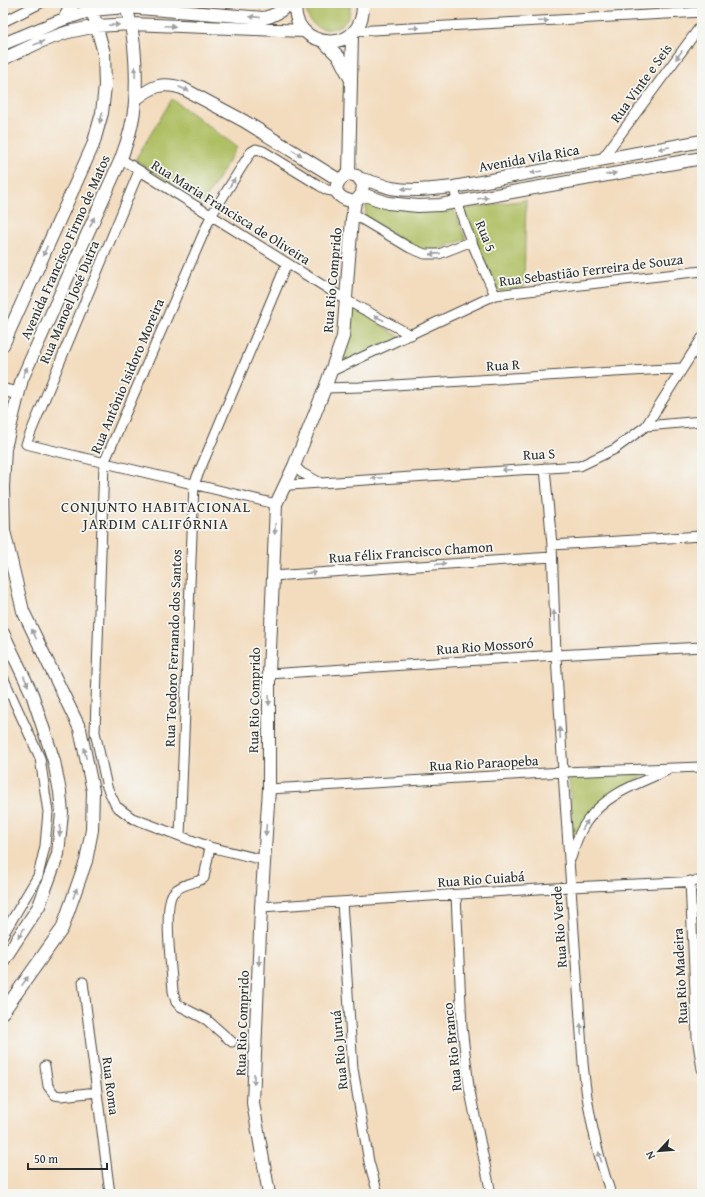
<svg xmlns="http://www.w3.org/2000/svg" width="705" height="1197" font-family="'Gentium Book Plus',serif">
	<rect width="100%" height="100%" fill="#f6f6f2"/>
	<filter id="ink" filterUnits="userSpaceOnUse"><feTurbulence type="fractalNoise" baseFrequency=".025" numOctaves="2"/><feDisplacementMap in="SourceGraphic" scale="8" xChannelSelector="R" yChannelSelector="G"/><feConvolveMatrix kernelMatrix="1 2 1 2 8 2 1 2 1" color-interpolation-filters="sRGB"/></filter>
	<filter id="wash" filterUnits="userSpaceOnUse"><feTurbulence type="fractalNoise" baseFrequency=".012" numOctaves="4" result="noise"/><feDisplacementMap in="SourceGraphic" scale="16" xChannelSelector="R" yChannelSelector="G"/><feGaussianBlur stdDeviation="0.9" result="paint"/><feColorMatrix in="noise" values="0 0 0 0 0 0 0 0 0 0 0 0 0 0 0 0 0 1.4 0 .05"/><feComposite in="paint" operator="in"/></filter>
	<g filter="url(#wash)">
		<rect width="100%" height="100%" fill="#f3dcbe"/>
		<path fill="#adbe61" stroke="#6c7446" d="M307,3H350C354,39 301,37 307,3Z
			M172,99L237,147L203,204L135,160Z
			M367,199L453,208L466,239L426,255L365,216Z
			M526,200L524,287L497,291L463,209Z
			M353,307L403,339L336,367L350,335Z
			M655,771L622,787L573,842L569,775Z"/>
	</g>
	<g filter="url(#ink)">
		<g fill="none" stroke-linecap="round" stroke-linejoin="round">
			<g stroke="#494641" stroke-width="11">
				<path id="street" d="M3,22L41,3
					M355,31L702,12
					M121,159L346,300L411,335
					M602,159L702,24
					M139,171L26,444L276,504
					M454,187C461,224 480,260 495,295
					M353,214L410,248L425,254H439L472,241
					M332,371L495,295L702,271
					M325,388L360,387L683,368
					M646,426L702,421
					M294,466L302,473L319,482
					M545,468L552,545L556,655L563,772L583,1063C587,1109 596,1150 611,1194
					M284,487L290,485L580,466L615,449L646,426L702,338
					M552,545L702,536
					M272,576L552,557
					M269,674L556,655L702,647
					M3,677L40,758L48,812L45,846L38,876L3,935
					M269,789L563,772L702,767
					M180,836L194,484L287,263
					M210,847L204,878C195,884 182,883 174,892C162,903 172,973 173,991L176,1002L180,1006L207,1020L232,1042
					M571,858C575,845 579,832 587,821C606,794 637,784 666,771
					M264,860L210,847L180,836L132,818L116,806L107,787L95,732L104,463L211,216L251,152L256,149L263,151L320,186L327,190L337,192
					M690,881L697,1037L702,1069
					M456,895L462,1027L469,1087L491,1194
					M342,902L353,1069L369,1162L378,1194
					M261,907L570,887L702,881
					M83,982L110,1194
					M45,1066L48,1086L55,1095L61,1096L97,1092"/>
			</g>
			<g stroke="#494641" stroke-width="14">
				<path id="secondary" d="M296,3C288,48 365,60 363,3
					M64,19L73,3
					M323,41L339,57L351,80
					M3,44L64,19L92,10L126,7L264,18C275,16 282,11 290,3
					M3,59L42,41L68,32L97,26L131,24L304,31
					M136,99C153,86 161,82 182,88L244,121L339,180
					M349,174L352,33
					M349,174L357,176L363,184L362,194L355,202C350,201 344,200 340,196C331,188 340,177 349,174Z
					M361,179C371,181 381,185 391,188C412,192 433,189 454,187L702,141
					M362,194L388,203L418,206L440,205L702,158
					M3,345L93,145L102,113L105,86L104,53L90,3
					M3,390L12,392L19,391
					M3,633L32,694L54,761L60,792L62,813L58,854L39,906L3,961
					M3,1012L62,929L86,861L92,830L93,791L80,729L23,611L4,531L3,487L5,448L22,379L121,159C124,149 129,138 131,127C139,96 137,32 124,3
					M269,1194L253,1103L261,907L269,789V674L276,504L294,466L325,388L343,337L352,219L355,202"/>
			</g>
			<use href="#street" stroke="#fff" stroke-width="9"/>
			<use href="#secondary" stroke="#fff" stroke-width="12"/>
		</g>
		<defs><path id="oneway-solid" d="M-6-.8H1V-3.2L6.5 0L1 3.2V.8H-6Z"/></defs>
		<g fill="#a0a0a0">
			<use href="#oneway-solid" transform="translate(255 17) rotate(-175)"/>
			<use href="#oneway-solid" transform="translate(543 21) rotate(-3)"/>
			<use href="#oneway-solid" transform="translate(114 25) rotate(-3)"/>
			<use href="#oneway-solid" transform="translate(170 26) rotate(2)"/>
			<use href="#oneway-solid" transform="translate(414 28) rotate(-3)"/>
			<use href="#oneway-solid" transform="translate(39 43) rotate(-23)"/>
			<use href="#oneway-solid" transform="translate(679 55) rotate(126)"/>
			<use href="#oneway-solid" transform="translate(135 72) rotate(-93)"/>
			<use href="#oneway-solid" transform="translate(184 89) rotate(23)"/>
			<use href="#oneway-solid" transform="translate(101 118) rotate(106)"/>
			<use href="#oneway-solid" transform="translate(664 148) rotate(169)"/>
			<use href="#oneway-solid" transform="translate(297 153) rotate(31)"/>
			<use href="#oneway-solid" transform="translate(536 172) rotate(170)"/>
			<use href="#oneway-solid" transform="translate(611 174) rotate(-10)"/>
			<use href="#oneway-solid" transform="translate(232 183) rotate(-58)"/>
			<use href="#oneway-solid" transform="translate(407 189) rotate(-175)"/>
			<use href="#oneway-solid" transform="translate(483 198) rotate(-10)"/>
			<use href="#oneway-solid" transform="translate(92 222) rotate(-66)"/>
			<use href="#oneway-solid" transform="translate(45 251) rotate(114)"/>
			<use href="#oneway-solid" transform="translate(435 254) rotate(174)"/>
			<use href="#oneway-solid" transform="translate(379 318) rotate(-152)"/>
			<use href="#oneway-solid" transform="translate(25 372) rotate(-66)"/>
			<use href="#oneway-solid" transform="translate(507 470) rotate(177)"/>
			<use href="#oneway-solid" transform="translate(377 478) rotate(177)"/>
			<use href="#oneway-solid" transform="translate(275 529) rotate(93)"/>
			<use href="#oneway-solid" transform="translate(441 564) rotate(-4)"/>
			<use href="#oneway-solid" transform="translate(311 573) rotate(-4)"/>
			<use href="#oneway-solid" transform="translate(554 616) rotate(-92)"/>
			<use href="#oneway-solid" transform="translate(34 634) rotate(-116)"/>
			<use href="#oneway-solid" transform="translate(26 681) rotate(65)"/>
			<use href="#oneway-solid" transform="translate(269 700) rotate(90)"/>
			<use href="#oneway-solid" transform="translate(560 733) rotate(-93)"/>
			<use href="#oneway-solid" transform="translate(85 753) rotate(-102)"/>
			<use href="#oneway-solid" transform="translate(585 825) rotate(-59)"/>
			<use href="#oneway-solid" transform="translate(266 830) rotate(94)"/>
			<use href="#oneway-solid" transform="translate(60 831) rotate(95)"/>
			<use href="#oneway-solid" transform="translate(75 893) rotate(-70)"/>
			<use href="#oneway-solid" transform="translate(21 933) rotate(124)"/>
			<use href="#oneway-solid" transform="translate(259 960) rotate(92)"/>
			<use href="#oneway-solid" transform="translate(25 981) rotate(-55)"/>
			<use href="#oneway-solid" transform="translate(581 1029) rotate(-94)"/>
			<use href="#oneway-solid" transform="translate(254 1079) rotate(92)"/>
			<use href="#oneway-solid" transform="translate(600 1157) rotate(-106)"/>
		</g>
	</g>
	<g text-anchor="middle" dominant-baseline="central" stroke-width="3.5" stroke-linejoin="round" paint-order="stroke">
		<g font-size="14" fill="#2b2b2b" stroke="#f6f6f2">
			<text transform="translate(641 83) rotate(-54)">Rua Vinte e Seis</text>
			<text transform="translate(529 158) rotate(-10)">Avenida Vila Rica</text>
			<text transform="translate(231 212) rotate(32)">Rua Maria Francisca de Oliveira</text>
			<text transform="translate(486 236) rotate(68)">Rua 5</text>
			<text transform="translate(65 247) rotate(-66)">Avenida Francisco Firmo de Matos</text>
			<text transform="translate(591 270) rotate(-7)">Rua Sebastião Ferreira de Souza</text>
			<text transform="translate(332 280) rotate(-85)">Rua Rio Comprido</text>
			<text transform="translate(69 302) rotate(-67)">Rua Manoel José Dutra</text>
			<text transform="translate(503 365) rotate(-3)">Rua R</text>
			<text transform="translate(127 376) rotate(-67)">Rua Antônio Isidoro Moreira</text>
			<text transform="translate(539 454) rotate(-3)">Rua S</text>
			<text transform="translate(411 552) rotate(-4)">Rua Félix Francisco Chamon</text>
			<text transform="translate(485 646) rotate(-4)">Rua Rio Mossoró</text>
			<text transform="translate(173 648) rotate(-88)">Rua Teodoro Fernando dos Santos</text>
			<text transform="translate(254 700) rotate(-89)">Rua Rio Comprido</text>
			<text transform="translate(484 763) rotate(-3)">Rua Rio Paraopeba</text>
			<text transform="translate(481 879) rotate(-4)">Rua Rio Cuiabá</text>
			<text transform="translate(559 927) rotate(-94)">Rua Rio Verde</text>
			<text transform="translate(680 976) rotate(-93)">Rua Rio Madeira</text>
			<text transform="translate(242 1023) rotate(-88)">Rua Rio Comprido</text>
			<text transform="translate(452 1047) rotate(-96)">Rua Rio Branco</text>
			<text transform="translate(339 1050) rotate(-95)">Rua Rio Juruá</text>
			<text transform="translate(111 1086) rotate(83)">Rua Roma</text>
		</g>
		<g font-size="15" letter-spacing="1" fill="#2b2b2b" stroke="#f6f6f2">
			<text x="156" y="506">CONJUNTO HABITACIONAL<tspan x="156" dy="17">JARDIM CALIFÓRNIA</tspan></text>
		</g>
	</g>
	<rect width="705" height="1197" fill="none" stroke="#f6f6f2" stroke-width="16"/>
	<g transform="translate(659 1151) rotate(244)" stroke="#f6f6f2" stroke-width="3" paint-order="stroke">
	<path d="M0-3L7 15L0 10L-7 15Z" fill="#2b2b2b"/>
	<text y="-6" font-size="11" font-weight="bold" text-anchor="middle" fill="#2b2b2b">N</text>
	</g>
	<path d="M28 1163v6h79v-6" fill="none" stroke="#2b2b2b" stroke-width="2"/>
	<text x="34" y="1163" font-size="12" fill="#2b2b2b" stroke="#f6f6f2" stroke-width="3" paint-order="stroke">50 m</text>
</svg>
